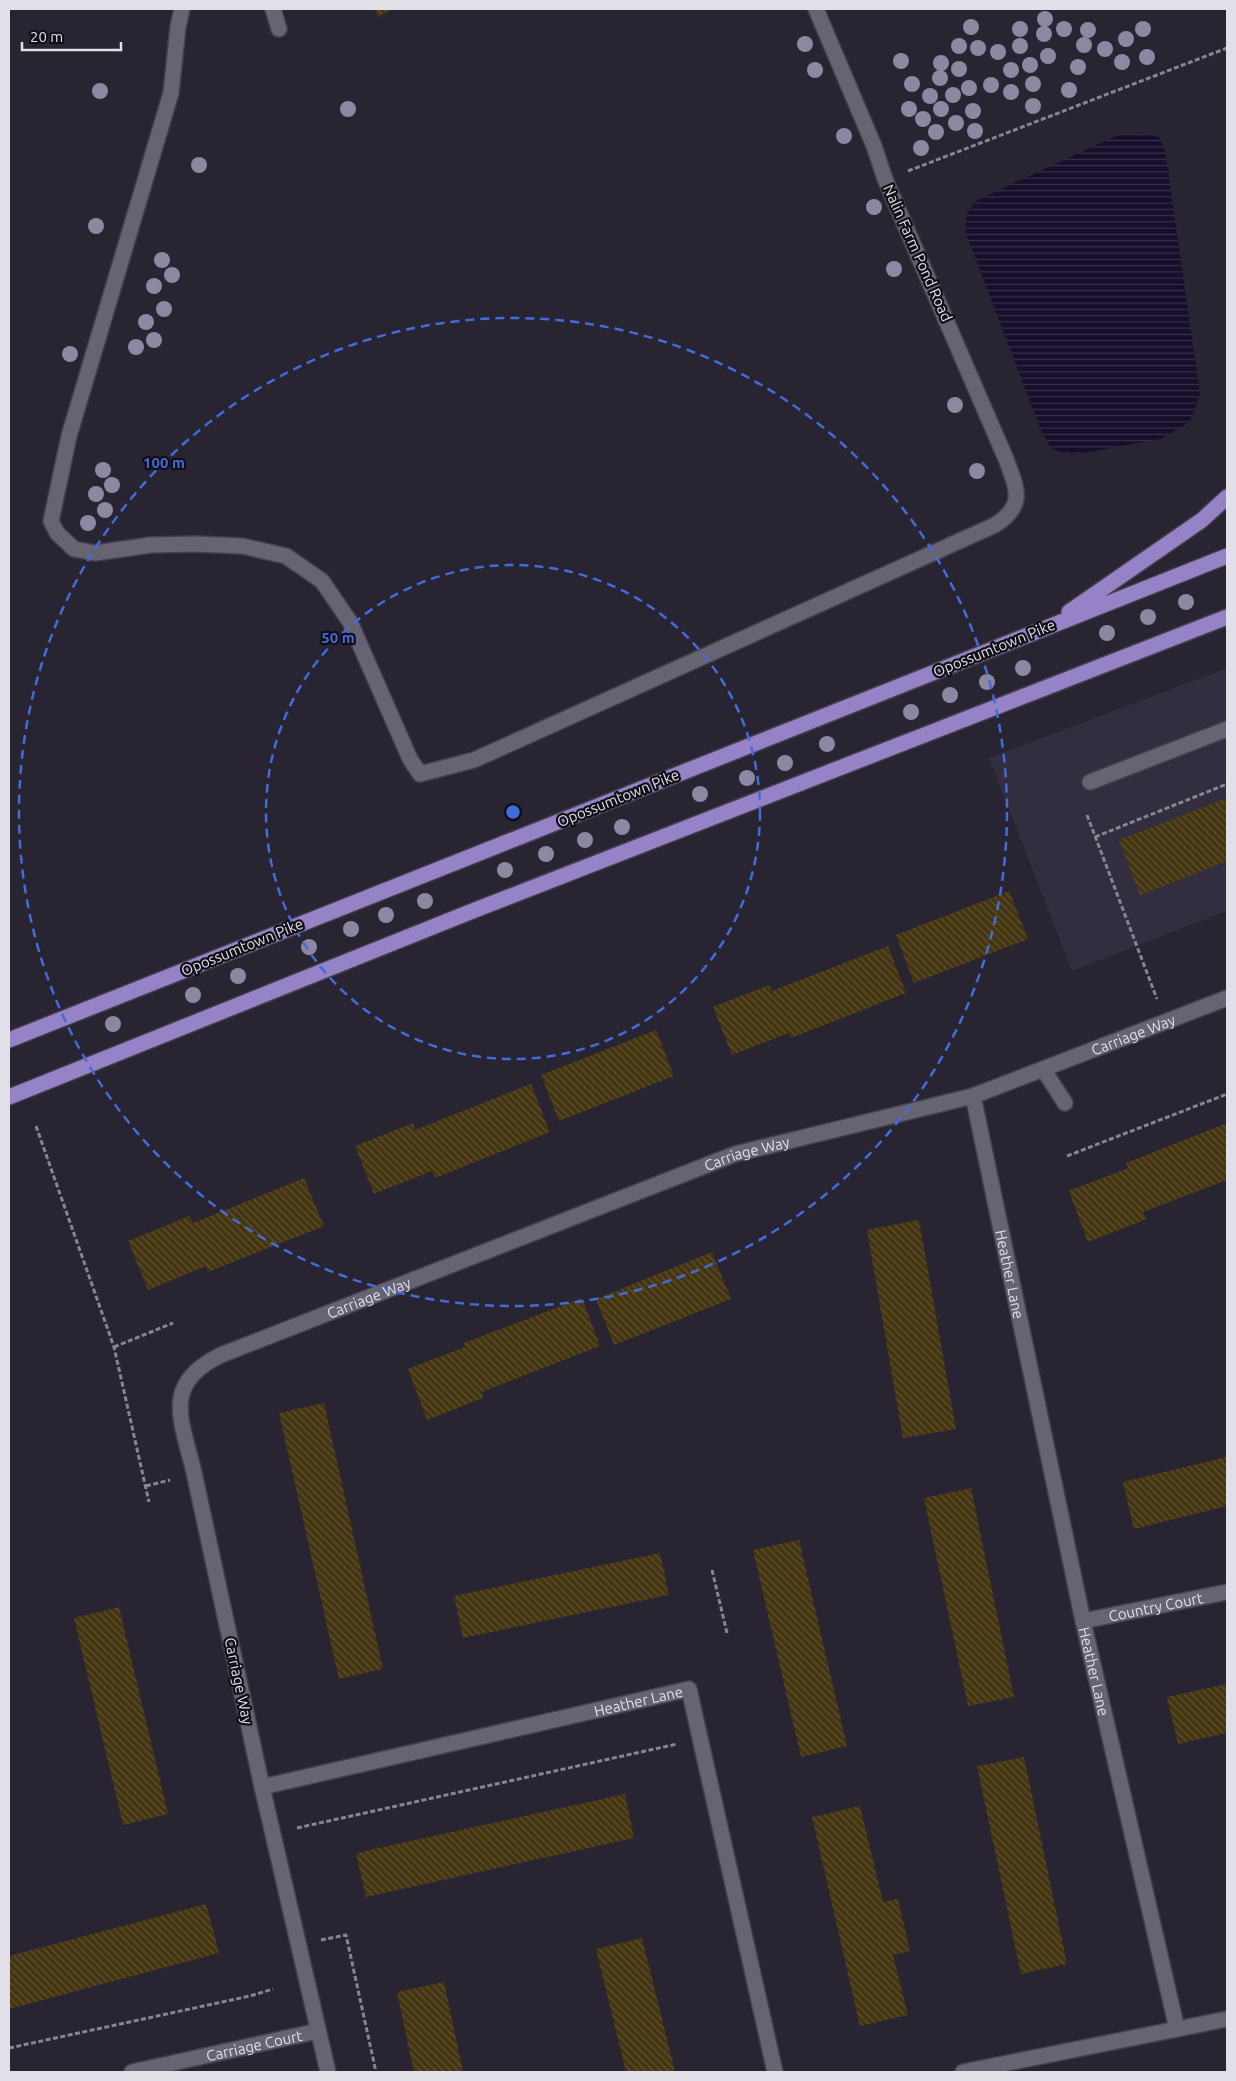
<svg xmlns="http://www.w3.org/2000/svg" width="1236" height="2081" font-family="Ubuntu,sans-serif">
	<defs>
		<pattern id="water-rules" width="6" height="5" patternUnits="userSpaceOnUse" patternTransform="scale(1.25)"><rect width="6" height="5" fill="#170e2b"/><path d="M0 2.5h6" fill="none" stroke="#38314a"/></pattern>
		<pattern id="building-back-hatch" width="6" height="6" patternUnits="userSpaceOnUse" patternTransform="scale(1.25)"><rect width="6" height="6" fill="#443510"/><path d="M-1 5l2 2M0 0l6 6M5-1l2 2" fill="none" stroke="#5f5233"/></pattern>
	</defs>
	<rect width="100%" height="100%" fill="#282432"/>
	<path fill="#322d3f" d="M1227,668V911L1072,971L989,758Z"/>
	<path fill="url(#water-rules)" d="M1140,133L1159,137L1165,150L1200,394L1190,422L1161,439L1072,455L1052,449L1042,433L965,231L967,214L977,200L1116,136Z"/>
	<path fill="url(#building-back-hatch)" d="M374,9H393L378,17Z
		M1227,798V861L1140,895L1119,840Z
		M1009,891L1028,939L914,983L896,935Z
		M888,946L906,993L791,1038L789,1033L732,1055L713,1007L769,985L772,991Z
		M656,1030L674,1076L559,1121L541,1075Z
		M531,1084L550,1132L435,1178L432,1171L374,1194L355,1146L413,1123L415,1130Z
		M1227,1123V1180L1143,1212L1147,1219L1088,1242L1069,1191L1128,1168L1126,1163Z
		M304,1178L324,1226L208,1272L206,1266L148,1290L128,1241L189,1216L193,1223Z
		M919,1220L956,1429L903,1438L867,1230Z
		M712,1252L731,1299L614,1345L596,1299Z
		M582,1298L600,1346L482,1392L483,1398L427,1420L408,1369L465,1347L464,1343Z
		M324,1403L383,1669L339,1679L279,1413Z
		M1227,1457V1506L1134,1529L1123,1482Z
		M971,1488L1014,1697L968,1706L924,1498Z
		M799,1540L847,1746L801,1757L753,1550Z
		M660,1553L669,1595L463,1638L454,1596Z
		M119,1607L168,1814L123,1825L74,1618Z
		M1227,1684V1733L1178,1744L1167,1697Z
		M1024,1757L1067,1964L1021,1974L977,1766Z
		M625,1794L634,1838L366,1897L356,1853Z
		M860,1806L883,1902L898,1899L910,1951L893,1955L908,2015L860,2026L812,1817Z
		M206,1904L219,1953L9,2009V1956Z
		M642,1938L675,2072H626L596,1949Z
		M444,1982L463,2072H414L397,1992Z"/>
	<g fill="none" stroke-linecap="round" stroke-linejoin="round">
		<g stroke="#433f4b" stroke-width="18">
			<g id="minor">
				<path d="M182,9L178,27L171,93L69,436L51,521L57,533L74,549L95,553L151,545L195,544L242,546L286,556L322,581L350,622L410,759L420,774L474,760L995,525C1026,505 1017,489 1006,459L885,179L874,146L816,9"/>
				<path d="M273,9L279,29"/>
				<path d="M1090,782L1227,729"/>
				<path d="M1043,1069L1065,1103"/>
				<path id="s1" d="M973,1096L1083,1621L1177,2029"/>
				<path id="s2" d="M1083,1621L1227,1592"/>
				<path id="s3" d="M262,1787L689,1689L775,2072"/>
				<path id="s4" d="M132,2072L318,2031"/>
				<path id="s5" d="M328,2072L262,1787L193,1468C180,1417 163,1383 221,1355L735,1154L973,1096L1227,998"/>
				<path d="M963,2072L1227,2019"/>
			</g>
		</g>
		<g stroke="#433f4b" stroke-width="18">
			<path id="major" d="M1069,612L1202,520L1227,497
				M9,1040L1227,556
				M9,1097L470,912L1227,617"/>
		</g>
		<path stroke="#888591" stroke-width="3" stroke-dasharray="5 2.5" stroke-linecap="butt" d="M908,171L1227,48
			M1087,815L1157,999
			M1095,837L1227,784
			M36,1126L114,1347L149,1502
			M1067,1156L1227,1094
			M114,1347L173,1323
			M146,1486L170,1480
			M712,1570L727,1633
			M297,1828L677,1744
			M321,1940L346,1935L376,2072
			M9,2048L250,1996L273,1989"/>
		<use href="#minor" stroke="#666373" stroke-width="15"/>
		<use href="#major" stroke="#9582c7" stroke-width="15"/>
	</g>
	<g fill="#8d87a2">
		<circle cx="1045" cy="19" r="8"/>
		<circle cx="971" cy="27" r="8"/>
		<circle cx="1020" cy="29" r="8"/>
		<circle cx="1064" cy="29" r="8"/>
		<circle cx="1143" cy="29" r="8"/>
		<circle cx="1088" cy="30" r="8"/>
		<circle cx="1044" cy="34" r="8"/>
		<circle cx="1126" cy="39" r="8"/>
		<circle cx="805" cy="44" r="8"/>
		<circle cx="1084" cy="45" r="8"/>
		<circle cx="959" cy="46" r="8"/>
		<circle cx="1020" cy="46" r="8"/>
		<circle cx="978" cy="48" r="8"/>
		<circle cx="1105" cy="49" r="8"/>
		<circle cx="998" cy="52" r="8"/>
		<circle cx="1048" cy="56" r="8"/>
		<circle cx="1147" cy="57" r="8"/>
		<circle cx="901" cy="61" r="8"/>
		<circle cx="1122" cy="62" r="8"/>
		<circle cx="941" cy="63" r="8"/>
		<circle cx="1030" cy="65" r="8"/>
		<circle cx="1078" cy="67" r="8"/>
		<circle cx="959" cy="69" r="8"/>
		<circle cx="815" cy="70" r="8"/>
		<circle cx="1011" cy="70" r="8"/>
		<circle cx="940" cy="78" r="8"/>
		<circle cx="912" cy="84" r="8"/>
		<circle cx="1033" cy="84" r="8"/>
		<circle cx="991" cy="85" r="8"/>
		<circle cx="969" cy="88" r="8"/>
		<circle cx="1069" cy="90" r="8"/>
		<circle cx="100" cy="91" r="8"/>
		<circle cx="1011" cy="92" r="8"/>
		<circle cx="953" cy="95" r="8"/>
		<circle cx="930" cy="96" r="8"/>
		<circle cx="1033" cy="106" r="8"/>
		<circle cx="348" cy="109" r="8"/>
		<circle cx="909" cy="109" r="8"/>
		<circle cx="941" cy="109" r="8"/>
		<circle cx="973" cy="111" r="8"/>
		<circle cx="923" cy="119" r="8"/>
		<circle cx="956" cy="123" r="8"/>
		<circle cx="975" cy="131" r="8"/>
		<circle cx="936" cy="132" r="8"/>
		<circle cx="844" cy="136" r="8"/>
		<circle cx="921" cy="148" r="8"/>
		<circle cx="199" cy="165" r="8"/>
		<circle cx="874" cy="207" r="8"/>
		<circle cx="96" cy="226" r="8"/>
		<circle cx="162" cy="260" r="8"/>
		<circle cx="894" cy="269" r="8"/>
		<circle cx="172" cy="275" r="8"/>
		<circle cx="154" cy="286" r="8"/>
		<circle cx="164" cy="309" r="8"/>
		<circle cx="146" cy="322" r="8"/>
		<circle cx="154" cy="340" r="8"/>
		<circle cx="136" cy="347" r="8"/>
		<circle cx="70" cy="354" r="8"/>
		<circle cx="955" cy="405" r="8"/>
		<circle cx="103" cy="470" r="8"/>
		<circle cx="977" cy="471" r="8"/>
		<circle cx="112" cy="485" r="8"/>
		<circle cx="96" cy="494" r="8"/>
		<circle cx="105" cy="510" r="8"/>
		<circle cx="88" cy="523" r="8"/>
		<circle cx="1186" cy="602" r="8"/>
		<circle cx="1148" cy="617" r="8"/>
		<circle cx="1107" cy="633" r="8"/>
		<circle cx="1023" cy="668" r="8"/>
		<circle cx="987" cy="682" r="8"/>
		<circle cx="950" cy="695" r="8"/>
		<circle cx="911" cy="712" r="8"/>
		<circle cx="827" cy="744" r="8"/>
		<circle cx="785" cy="763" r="8"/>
		<circle cx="747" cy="778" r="8"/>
		<circle cx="700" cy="794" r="8"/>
		<circle cx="622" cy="827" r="8"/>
		<circle cx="585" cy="840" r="8"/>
		<circle cx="546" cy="854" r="8"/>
		<circle cx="505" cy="870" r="8"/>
		<circle cx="425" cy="901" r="8"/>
		<circle cx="386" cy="915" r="8"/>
		<circle cx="351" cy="929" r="8"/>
		<circle cx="309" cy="947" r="8"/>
		<circle cx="238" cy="976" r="8"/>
		<circle cx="193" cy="995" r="8"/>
		<circle cx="113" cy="1024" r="8"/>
	</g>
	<g fill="none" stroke="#446bdb" stroke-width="2.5" stroke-dasharray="9 6">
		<circle cx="513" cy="812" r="247"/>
		<circle cx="513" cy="812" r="494"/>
	</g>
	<g text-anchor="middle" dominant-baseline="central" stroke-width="4.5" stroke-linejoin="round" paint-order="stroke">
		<g font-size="15" fill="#e1dfe8" stroke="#100f15">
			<text transform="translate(918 253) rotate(66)">Nalin Farm Pond Road</text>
			<text transform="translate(994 648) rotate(-22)">Opossumtown Pike</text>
			<text transform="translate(618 798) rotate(-22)">Opossumtown Pike</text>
			<text transform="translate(242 947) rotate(-22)">Opossumtown Pike</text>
			<text stroke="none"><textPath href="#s5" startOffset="1720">Carriage Way</textPath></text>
			<text stroke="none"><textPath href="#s5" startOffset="1315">Carriage Way</textPath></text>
			<text stroke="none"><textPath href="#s1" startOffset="182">Heather Lane</textPath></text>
			<text stroke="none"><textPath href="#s5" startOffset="910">Carriage Way</textPath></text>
			<text stroke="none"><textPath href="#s2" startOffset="74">Country Court</textPath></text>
			<text stroke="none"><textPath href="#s1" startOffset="588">Heather Lane</textPath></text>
			<text transform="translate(239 1681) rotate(78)">Carriage Way</text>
			<text stroke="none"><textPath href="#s3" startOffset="386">Heather Lane</textPath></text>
			<text stroke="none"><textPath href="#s4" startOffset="125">Carriage Court</textPath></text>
		</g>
	</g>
	<circle cx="513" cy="812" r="8" fill="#446bdb" stroke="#100f15" stroke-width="2.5"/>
	<g font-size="15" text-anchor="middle" font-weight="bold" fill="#446bdb" stroke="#100f15" stroke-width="4.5" stroke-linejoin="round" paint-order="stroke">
		<text x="164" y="468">100 m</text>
		<text x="338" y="643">50 m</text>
	</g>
	<rect width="1236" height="2081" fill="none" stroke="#e1dfe8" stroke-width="20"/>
	<path d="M22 42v8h99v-8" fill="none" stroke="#e1dfe8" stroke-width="2.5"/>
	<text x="30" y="42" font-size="15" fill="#e1dfe8" stroke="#100f15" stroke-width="4" paint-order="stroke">20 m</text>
</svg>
